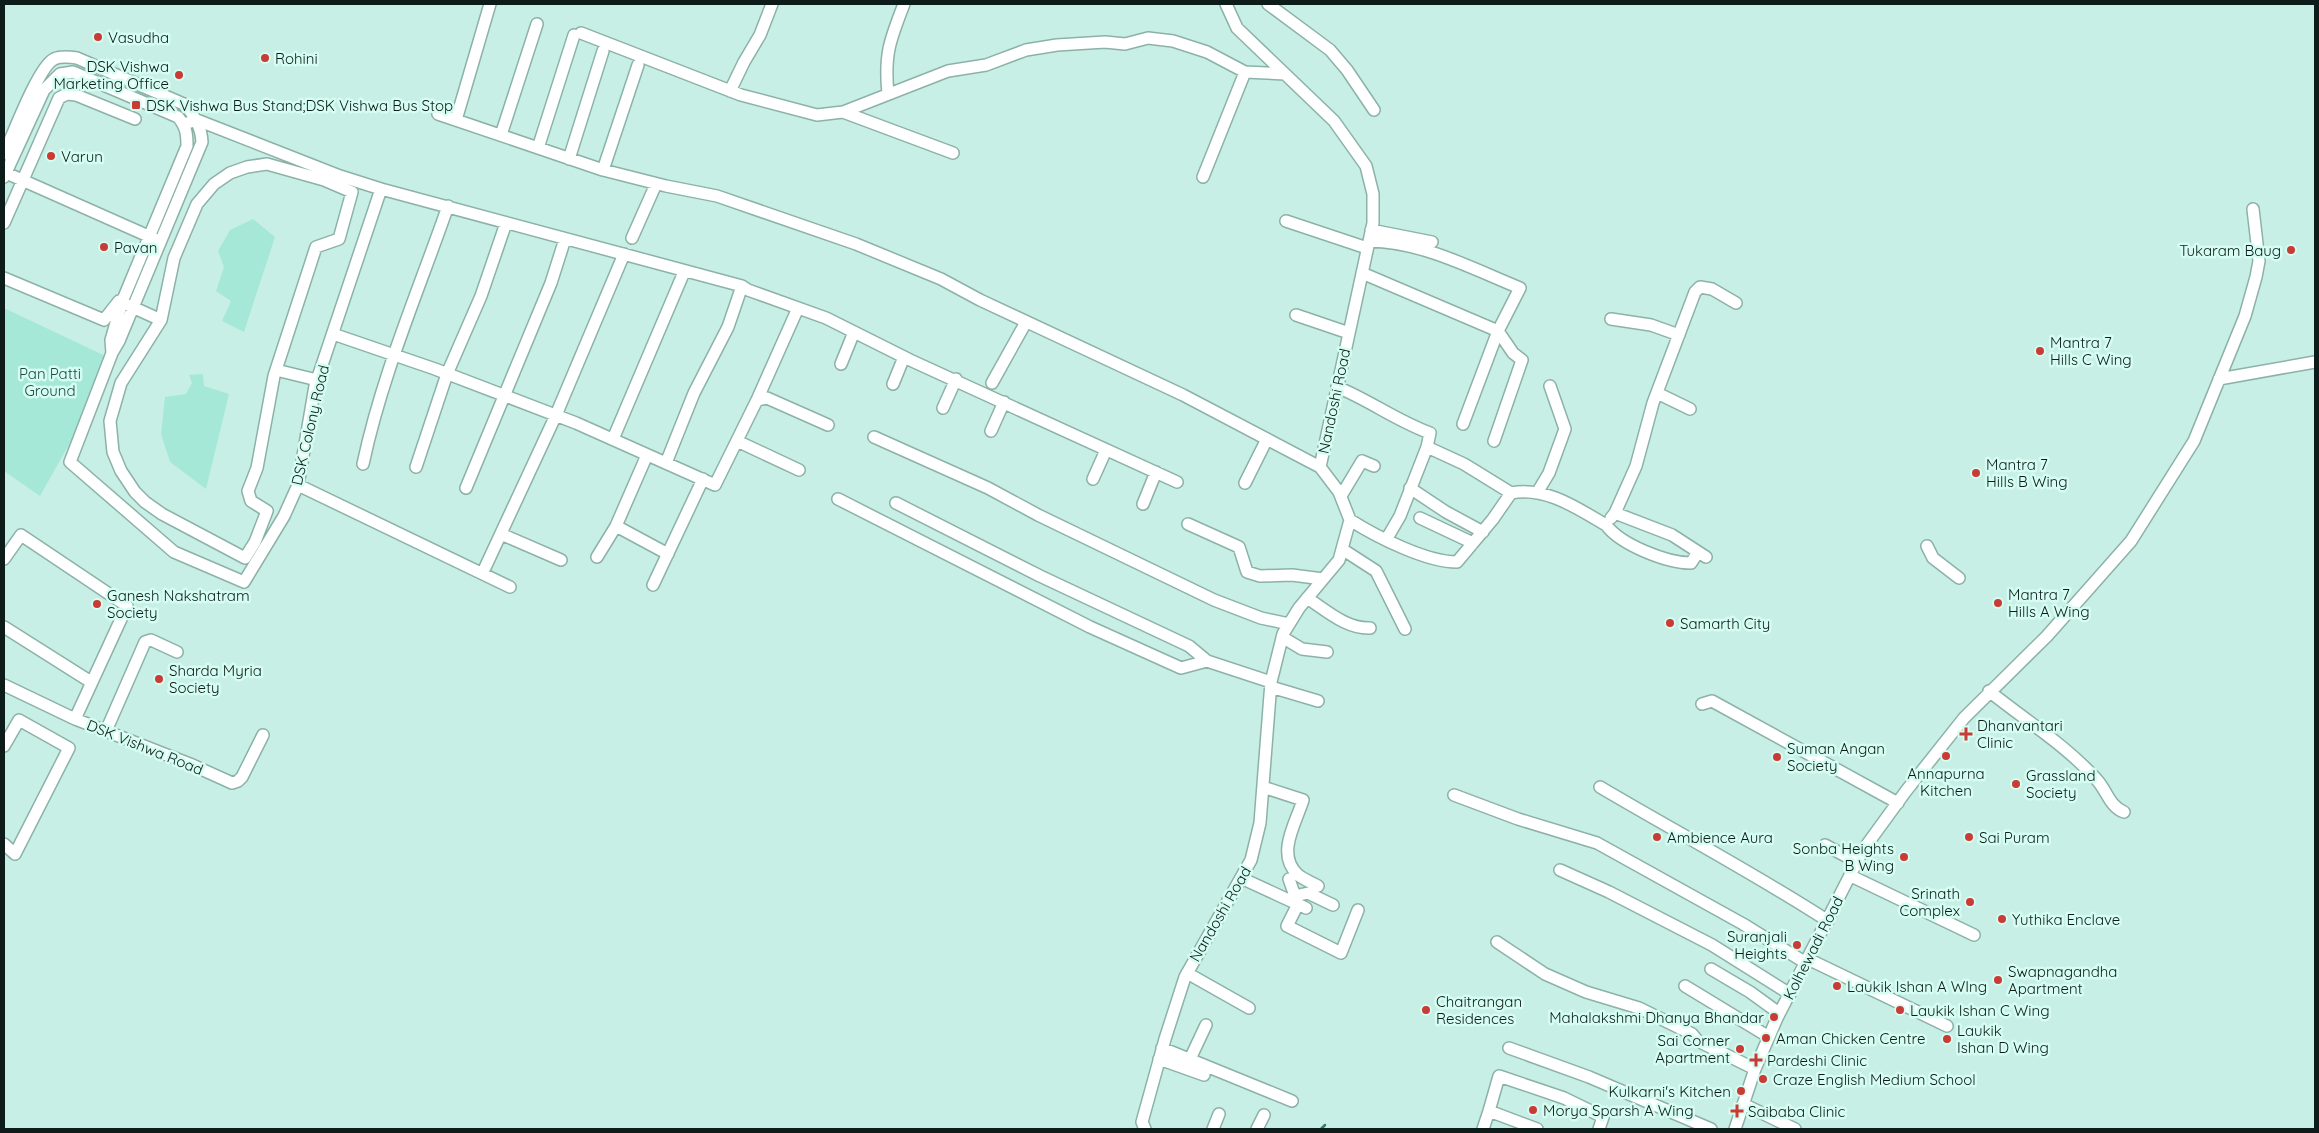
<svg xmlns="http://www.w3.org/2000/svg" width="2319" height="1133" font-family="Quicksand,sans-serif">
	<rect width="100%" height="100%" fill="#c8efe5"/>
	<path fill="#a6e8d7" d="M253,219L275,237L244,332L222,321L231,301L216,291L224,267L218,251L230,230Z
		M4,308L116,361L40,496L4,471Z
		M203,374L204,386L229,394L206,489L170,462L161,434L165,397L186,394L192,383L189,375Z"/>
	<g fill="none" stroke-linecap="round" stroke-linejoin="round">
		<path stroke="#36786a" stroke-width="2.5" d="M1321,1129L1325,1125"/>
		<g stroke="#8cb2a8" stroke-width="14">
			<path id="minor" d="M1268,4L1330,50L1347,70L1374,110
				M581,33L741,95L817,115L843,112L948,71L986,65L1026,50L1057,45L1105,42L1125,44L1148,38L1173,41L1207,52L1245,72L1285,74
				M730,91L744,62L760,35L772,4
				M888,94C884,54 890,40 904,4
				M843,112L953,153
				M438,114L603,170L666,186L717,196L856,244L941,279L980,300L1183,395L1320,467
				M456,120L490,4
				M184,124L197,120L340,176L381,189L742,286L748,290L826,318L910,360L1177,482
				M501,135L537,24
				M538,148L574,35
				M4,154C13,135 38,67 54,59C61,56 70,57 77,58L186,105C195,118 201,126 202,142L119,341L112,353L70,462L174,552L244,582L284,516L298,485L315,386L381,189
				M569,159L603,51
				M267,164L324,180L352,192L339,239L316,247L274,376L257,468L248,491L251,501L267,511L255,542L245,558L162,514L145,502L135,492L121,471L113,452L110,421L121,383L161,320L174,258L197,204L214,184L230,173L247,167Z
				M603,170L638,65
				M4,172L155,239
				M4,177L44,90L60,74L73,72L178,117C186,127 187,133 187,146L122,302L111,340L112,353
				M1203,177L1245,72
				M1286,221L1367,248
				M4,223L59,98L67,94L76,95L135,119
				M1371,230L1432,242
				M632,238L656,184
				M1369,241C1423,242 1471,268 1520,288L1498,331L1463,424
				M1362,273L1498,331L1513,353L1522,360L1494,441
				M4,278L104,320L119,301L161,320
				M1296,315L1349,333
				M1611,319L1651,325L1679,335
				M333,334L435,369L576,423L715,485L757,400L767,398L828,425
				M841,364L854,332
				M276,370L317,380
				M2219,379L2315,362
				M992,383L1026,322
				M893,384L904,357
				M1337,387C1369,400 1397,421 1430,433L1427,447L1464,464L1511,493C1545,486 1577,508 1606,525C1621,545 1667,563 1691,563L1698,552
				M1657,393L1690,409
				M757,400L798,308
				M943,408L956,379
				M991,431L1004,402
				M874,437L988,488L1038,515L1214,600L1261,618L1289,624
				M613,439L684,272
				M737,441L799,470
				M666,463L694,393L728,327L742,286
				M363,464C382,375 418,292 448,206
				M416,467L447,374L481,296L506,223
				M1093,479L1106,450
				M1245,483L1267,439
				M298,485L510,587
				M466,488L551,283L565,239
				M1410,488L1446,512L1483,532
				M1537,493L1549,473L1565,429L1550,386
				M1341,496L1362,461L1374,466
				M838,499L1090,627L1181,668L1207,661L1271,682
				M896,503L1040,576L1189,646L1207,661
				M1143,504L1156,472
				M1615,513L1636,466L1653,403L1695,292L1700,287L1712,289L1736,303
				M1420,518L1473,543
				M1611,518L1615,513L1672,535L1706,557
				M1350,520C1377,537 1426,562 1457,562L1493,519L1511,493
				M1188,524L1239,547L1247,572L1260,576L1292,575L1323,579
				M616,526L668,554
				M501,534L561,560
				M1386,540L1400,516L1427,447
				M1927,546L1933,558L1959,578
				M1342,549L1376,571L1405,629
				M597,557L616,526L647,455
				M4,559L21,535L127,606L75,719
				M483,572L556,415L624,254
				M653,585L703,479
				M1307,598C1326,610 1346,629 1370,628
				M4,627L91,682
				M1282,637L1302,649L1327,652
				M4,685L75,719L190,764L232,783L238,781L242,777L263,735
				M1271,687L1318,701
				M1989,691C2025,720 2067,746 2097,780C2107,791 2110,807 2124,812
				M1702,704L1712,701L1898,803
				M106,731L145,642L151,640L177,652
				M4,746L19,720L69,748L15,854L4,844
				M1263,787L1303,800C1296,823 1276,853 1297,874C1302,879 1311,882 1318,886
				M1600,787C1676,832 1754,873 1828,921
				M1454,795L1518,819L1597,843L1743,924L1806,963
				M1825,845L1857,862
				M1560,870L1609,892L1712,945L1790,994
				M1851,876L1974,935
				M1241,878L1306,908
				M1289,879L1295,896L1308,893L1333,905
				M1295,896L1298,904L1287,926L1341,953L1358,910
				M1497,942L1545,974L1586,992L1639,1008L1692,1034L1698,1041L1755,1069
				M1808,959L1947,1026
				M1711,969L1750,992L1779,1013
				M1187,973L1249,1008
				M1685,986L1769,1037
				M1162,1048L1292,1101
				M1509,1048L1589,1077L1711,1129
				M1159,1059L1204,1075
				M1190,1059L1206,1025
				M1743,1104L1795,1129
				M1145,1129L1142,1122L1165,1039L1185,977L1251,860L1260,823L1271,682L1283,634L1299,608L1339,560L1350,520L1339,492L1320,467L1373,223V194L1366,166L1334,121L1237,28L1226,4
				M1213,1129L1219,1114
				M1257,1129L1264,1115
				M1483,1129L1489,1111
				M1537,1129L1489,1111L1499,1076L1564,1098L1603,1117L1599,1129
				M1735,1129L1755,1069L1777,1018L1863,850L1906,791L1964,718L2047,636L2131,541L2194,441L2245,316L2256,277L2259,261L2253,209"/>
		</g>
		<use href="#minor" stroke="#fff" stroke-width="11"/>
	</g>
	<g fill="#c93b34" stroke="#d5fdf2" stroke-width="2">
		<circle cx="98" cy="37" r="5"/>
		<circle cx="265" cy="58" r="5"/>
		<circle cx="179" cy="75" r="5"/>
		<rect x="131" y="100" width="10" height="10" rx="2.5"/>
		<circle cx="51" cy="156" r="5"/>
		<circle cx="104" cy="247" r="5"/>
		<circle cx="2291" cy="250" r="5"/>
		<circle cx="2040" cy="351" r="5"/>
		<circle cx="1976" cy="473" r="5"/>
		<circle cx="1998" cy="603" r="5"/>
		<circle cx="97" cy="604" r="5"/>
		<circle cx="1670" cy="623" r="5"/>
		<circle cx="159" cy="679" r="5"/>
		<path d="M1963.5 726.5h5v5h5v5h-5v5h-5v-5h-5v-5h5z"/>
		<circle cx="1946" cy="756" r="5"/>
		<circle cx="1777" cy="757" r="5"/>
		<circle cx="2016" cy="784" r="5"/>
		<circle cx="1657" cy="837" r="5"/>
		<circle cx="1969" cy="837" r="5"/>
		<circle cx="1904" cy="857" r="5"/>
		<circle cx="1970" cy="902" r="5"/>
		<circle cx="2002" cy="919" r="5"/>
		<circle cx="1797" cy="945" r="5"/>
		<circle cx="1998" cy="980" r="5"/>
		<circle cx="1837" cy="986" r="5"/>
		<circle cx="1426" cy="1010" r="5"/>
		<circle cx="1900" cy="1010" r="5"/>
		<circle cx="1774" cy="1017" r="5"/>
		<circle cx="1766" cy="1038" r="5"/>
		<circle cx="1947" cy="1039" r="5"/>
		<circle cx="1740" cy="1049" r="5"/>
		<path d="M1753.5 1052.5h5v5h5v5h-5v5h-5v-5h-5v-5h5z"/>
		<circle cx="1763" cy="1079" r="5"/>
		<circle cx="1741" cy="1091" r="5"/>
		<circle cx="1533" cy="1110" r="5"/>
		<path d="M1734.5 1103.5h5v5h5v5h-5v5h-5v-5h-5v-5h5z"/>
	</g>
	<g text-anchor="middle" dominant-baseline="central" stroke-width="5" stroke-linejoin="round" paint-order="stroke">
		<g font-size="15" fill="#0d1c18" stroke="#d5fdf2" text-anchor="start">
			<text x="108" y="37">Vasudha</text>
			<text x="275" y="58">Rohini</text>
			<text x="169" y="66" text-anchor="end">DSK Vishwa<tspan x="169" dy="17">Marketing Office</tspan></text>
			<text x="146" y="105">DSK Vishwa Bus Stand;DSK Vishwa Bus Stop</text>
			<text x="61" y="156">Varun</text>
			<text x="114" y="247">Pavan</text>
			<text x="2281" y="250" text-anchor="end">Tukaram Baug</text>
			<text x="2050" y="342">Mantra 7<tspan x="2050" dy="17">Hills C Wing</tspan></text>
			<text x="1986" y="464">Mantra 7<tspan x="1986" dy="17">Hills B Wing</tspan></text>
			<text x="2008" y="594">Mantra 7<tspan x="2008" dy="17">Hills A Wing</tspan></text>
			<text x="107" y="595">Ganesh Nakshatram<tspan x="107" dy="17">Society</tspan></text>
			<text x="1680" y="623">Samarth City</text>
			<text x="169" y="670">Sharda Myria<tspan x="169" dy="17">Society</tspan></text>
			<text x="1977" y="725">Dhanvantari<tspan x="1977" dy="17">Clinic</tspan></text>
			<text x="1787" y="748">Suman Angan<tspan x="1787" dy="17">Society</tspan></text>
			<text x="1946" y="773" text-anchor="middle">Annapurna<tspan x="1946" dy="17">Kitchen</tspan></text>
			<text x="2026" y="775">Grassland<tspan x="2026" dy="17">Society</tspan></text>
			<text x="1667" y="837">Ambience Aura</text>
			<text x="1979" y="837">Sai Puram</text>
			<text x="1894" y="848" text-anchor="end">Sonba Heights<tspan x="1894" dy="17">B Wing</tspan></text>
			<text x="1960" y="893" text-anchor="end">Srinath<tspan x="1960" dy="17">Complex</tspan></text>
			<text x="2012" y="919">Yuthika Enclave</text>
			<text x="1787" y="936" text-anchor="end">Suranjali<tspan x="1787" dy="17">Heights</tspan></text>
			<text x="2008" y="971">Swapnagandha<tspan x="2008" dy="17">Apartment</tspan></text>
			<text x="1847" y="986">Laukik Ishan A WIng</text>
			<text x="1436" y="1001">Chaitrangan<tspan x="1436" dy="17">Residences</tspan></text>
			<text x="1910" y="1010">Laukik Ishan C Wing</text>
			<text x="1764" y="1017" text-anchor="end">Mahalakshmi Dhanya Bhandar</text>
			<text x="1957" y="1030">Laukik<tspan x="1957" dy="17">Ishan D Wing</tspan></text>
			<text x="1776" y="1038">Aman Chicken Centre</text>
			<text x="1730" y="1040" text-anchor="end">Sai Corner<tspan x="1730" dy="17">Apartment</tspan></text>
			<text x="1767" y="1060">Pardeshi Clinic</text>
			<text x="1773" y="1079">Craze English Medium School</text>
			<text x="1731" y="1091" text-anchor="end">Kulkarni's Kitchen</text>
			<text x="1543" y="1110">Morya Sparsh A Wing</text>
			<text x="1748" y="1111">Saibaba Clinic</text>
		</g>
		<g font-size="15" fill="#20483f" stroke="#d5fdf2">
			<text x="50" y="373">Pan Patti<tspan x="50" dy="17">Ground</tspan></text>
		</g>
		<g font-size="15" fill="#0d1c18" stroke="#d5fdf2">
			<text transform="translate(1334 401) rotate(-78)">Nandoshi Road</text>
			<text transform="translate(310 425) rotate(-77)">DSK Colony Road</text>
			<text transform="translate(145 747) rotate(22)">DSK Vishwa Road</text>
			<text transform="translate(1220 914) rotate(-60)">Nandoshi Road</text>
			<text transform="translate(1813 948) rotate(-63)">Kolhewadi Road</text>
		</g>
	</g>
	<rect width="2319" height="1133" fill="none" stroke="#0d1c18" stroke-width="10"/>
</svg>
